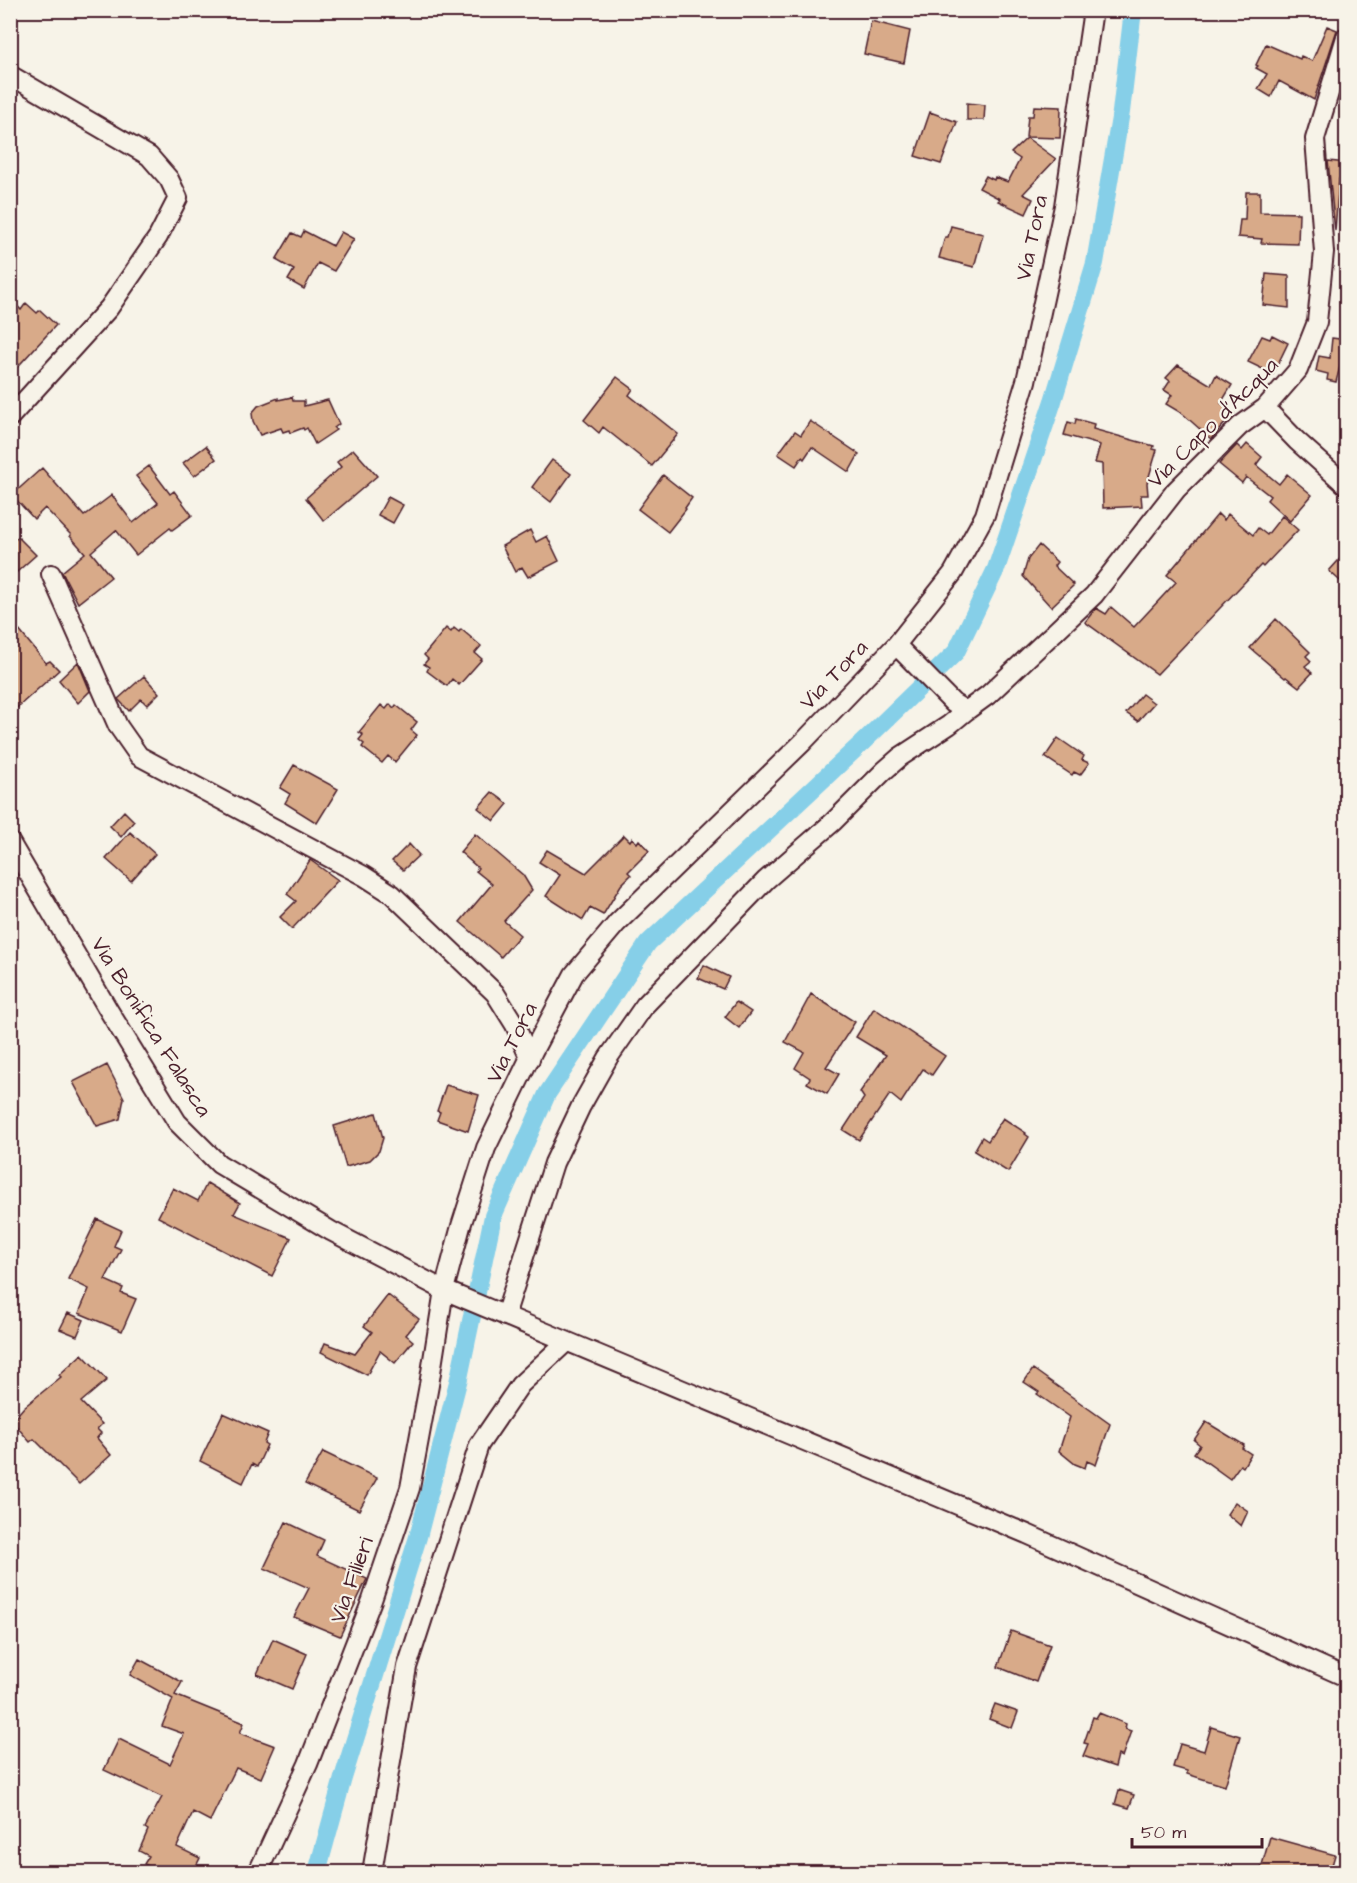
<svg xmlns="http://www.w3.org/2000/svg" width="1357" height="1883" font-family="'Architects Daughter',sans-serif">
	<rect width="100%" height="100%" fill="#f7f3e8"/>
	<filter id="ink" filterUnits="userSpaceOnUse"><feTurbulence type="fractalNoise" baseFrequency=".0167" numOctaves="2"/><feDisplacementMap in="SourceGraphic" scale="12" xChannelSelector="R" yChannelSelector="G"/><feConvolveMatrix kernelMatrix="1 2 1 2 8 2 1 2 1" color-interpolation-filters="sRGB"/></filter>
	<g filter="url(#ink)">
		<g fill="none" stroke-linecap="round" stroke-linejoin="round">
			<path stroke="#86cfe8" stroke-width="18" d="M317,1872L343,1778L418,1537L459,1378L493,1216L547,1094L648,943L863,742L956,652L996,569L1053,401L1095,263L1121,112L1133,10"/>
		</g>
		<path fill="#d8aa89" stroke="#4a1f2b" stroke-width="1.5" d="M871,21L910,31L904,63L864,54Z
			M1327,26L1337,30L1314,100L1279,81L1271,97L1258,89L1267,74L1256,68L1258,66L1256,65L1266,44L1300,59L1301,56L1312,61Z
			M967,103L985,105L984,120H967Z
			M1034,106L1061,107L1060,138L1026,137L1028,116H1033Z
			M930,112L957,122L941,164L915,156Z
			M1027,138L1056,159L1023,194L1033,199L1026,214L998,201L1000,199L979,188L986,176L994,180L995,177L1008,182L1020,159L1011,153Z
			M1328,161L1347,163V179H1339L1335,231Z
			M1246,192H1260V212L1299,213L1298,244L1261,243L1262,239L1238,237L1240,220H1245Z
			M951,226L983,234L974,267L939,258L945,237H948Z
			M304,231L333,246L341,232L354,239L334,271L318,263L304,289L288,280L294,270L276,260L292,233L301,237Z
			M1266,274L1289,276V308L1263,305Z
			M10,298L21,310L26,303L37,313L40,310L56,325L10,375Z
			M1272,335L1288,343L1273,374L1248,362L1262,336L1270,339Z
			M1332,338L1347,340V355H1343L1336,382L1327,380L1328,374L1316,371L1319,356L1330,358Z
			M1178,365L1211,385L1216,375L1232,385L1221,403L1234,413L1211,439L1183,414L1166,404L1172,395L1164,390L1170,381L1166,378Z
			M617,377L633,389L629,395L678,434L652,466L603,427L599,433L584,420Z
			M292,397L293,401H304V406L328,400L339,424L334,428L336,430L315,444L307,428L304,430L303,428L290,433L289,430L283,432L281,428L260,435L253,421L252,413L258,406L278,398V400Z
			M1076,419L1094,424L1093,429L1154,446L1153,449L1157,450L1147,483L1148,495H1141L1142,506L1103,508L1102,464L1095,463L1100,445L1064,435L1068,422L1075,424Z
			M810,421L859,454L849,472L812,447L804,459L802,457L796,466L778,454L795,431L801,435Z
			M1247,444L1262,457L1256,465L1279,484L1287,474L1312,495L1290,521L1267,500L1270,496L1246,477L1242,483L1219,464L1237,445L1242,450Z
			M206,446L216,459L194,476L183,463Z
			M353,449L377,476L324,521L306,498L341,467L337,462Z
			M552,460L571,474L551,502L532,487Z
			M149,466L170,494L174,491L192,515L172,530L170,528L136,555L116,530L91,552L111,577L78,603L62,572L85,553L70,536L71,535L45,508L34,519L12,495L42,468L84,516L112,495L133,523L158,503L136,476Z
			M663,475L692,498L685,508L686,509L668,532L638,509Z
			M388,497L403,505L393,523L378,515Z
			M1218,514L1224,520L1228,514L1253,535L1258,528L1267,535L1282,516L1298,530L1263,567L1261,565L1157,674L1085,622L1096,608L1106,614L1111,607L1134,627L1176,582L1167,575Z
			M530,530L536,542L547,536L559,561L528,577L522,567L515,572L502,546Z
			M18,537L36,555L10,578V544Z
			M1039,545L1057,562L1054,566L1074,585L1051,607L1023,576L1028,559Z
			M1347,551V587L1329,571Z
			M1276,619L1310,652L1306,656L1311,661L1305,666L1312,673L1299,687L1286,677L1285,678L1250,648Z
			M446,628L451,632L454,628L459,632L461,629L481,646L475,653L482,659L459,685L452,679L447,686L427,671L429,667L424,664L428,659L424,655Z
			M18,629L46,663L50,661L59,670L10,714V636Z
			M78,662L90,691L78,703L59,680Z
			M144,676L159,693L147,705L141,699L129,711L118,699Z
			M1142,694L1154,703L1138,721L1126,713Z
			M390,704L394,708L396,705L417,722L411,730L417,735L395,762L388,756L382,763L362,747L364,744L359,740L363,735L359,732L381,705L386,709Z
			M1058,738L1084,756L1082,760L1089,763L1080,775L1074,772L1072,775L1045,757Z
			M294,765L338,789L317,823L285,803L290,794L280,788Z
			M492,792L508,804L494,821L478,808Z
			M124,811L134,821L121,837L110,826Z
			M130,832L155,854L131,881L106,859Z
			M475,834L523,875L532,890L504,921L520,935L501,957L460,922L492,884L476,871L478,868L460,852Z
			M624,835L630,841L632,838L637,843L639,840L649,851L628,872L631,875L621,885L603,915L590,908L583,920L546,896L560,875L539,862L547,850L586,873Z
			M409,844L419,855L403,870L392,861Z
			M310,860L338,880L292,929L280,917L296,901L287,894Z
			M704,965L729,977L723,989L698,978Z
			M811,994L855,1022L826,1067L839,1074L827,1094L807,1083L810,1078L795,1068L804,1052L785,1042Z
			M736,1002L751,1012L739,1028L725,1017Z
			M874,1008L945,1056L932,1075L923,1069L901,1103L890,1094L859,1140L843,1130L864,1098L860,1092L886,1055L856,1037Z
			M107,1065L124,1098L120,1119L97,1126L73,1082Z
			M446,1085L479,1095L468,1131L437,1120L440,1112L437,1111Z
			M376,1113L383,1138L379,1151L370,1160L346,1167L334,1126Z
			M1003,1118L1026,1133L1025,1134L1029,1137L1008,1172L974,1151L982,1137L988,1141Z
			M207,1183L240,1203L234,1214L291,1238L272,1276L158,1217L173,1188L198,1201Z
			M97,1219L121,1230L114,1246L121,1249L105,1280L123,1288L121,1293L136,1299L122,1331L79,1313L89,1289L68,1279Z
			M388,1295L419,1319L406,1335L413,1341L395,1363L380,1351L367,1375L321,1352L325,1343L355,1354L372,1332L364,1326Z
			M68,1313L84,1320L77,1336L60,1329Z
			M82,1354L107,1380L81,1402L102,1424L97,1429L101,1433L97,1438L111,1455L79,1484L34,1439L30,1442L12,1421L24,1407L61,1377L59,1375Z
			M1033,1369L1110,1424L1096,1465L1087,1461L1085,1468L1075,1464L1059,1451L1070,1417L1037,1394L1039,1392L1024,1382Z
			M223,1413L268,1433L264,1443L267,1445L257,1467L252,1464L243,1483L200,1461Z
			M1206,1422L1244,1445L1242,1448L1251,1454L1243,1467L1240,1465L1230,1479L1194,1453L1200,1445L1194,1440Z
			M323,1452L377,1478L359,1510L305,1484Z
			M1235,1502L1248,1511L1241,1526L1227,1514Z
			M286,1522L324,1540L317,1556L367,1579L340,1636L294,1617L309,1588L264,1568Z
			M1011,1631L1050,1645L1036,1682L998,1667Z
			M273,1639L307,1654L292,1689L257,1674Z
			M139,1659L182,1682L175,1695L244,1723L240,1733L275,1746L261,1778L236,1768L210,1821L193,1812L177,1847L200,1858L193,1872H162L144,1864L149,1856L139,1851L148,1830L145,1828L162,1797L104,1770L119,1739L170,1764L184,1734L162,1726L173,1699L130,1675Z
			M995,1704L1018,1712L1012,1728L989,1719Z
			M1099,1713L1126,1724L1125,1729L1131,1731L1122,1757L1118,1755L1115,1767L1083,1756L1088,1744L1084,1743L1093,1717L1096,1718Z
			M1211,1727L1240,1736L1225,1786L1187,1774V1771L1173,1767L1180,1744L1204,1751Z
			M1119,1790L1134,1795L1129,1808L1115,1804Z
			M1270,1837L1335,1855L1330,1872H1260Z"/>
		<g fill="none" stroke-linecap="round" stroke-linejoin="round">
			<g stroke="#4a1f2b" stroke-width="22">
				<path id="street" d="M10,75L149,156L169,179L178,198L158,237L109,308L10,417
					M1265,408L1297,441L1346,485
					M51,574L118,726L139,756L364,876L392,894L495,993L515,1025L530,1059
					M896,645L953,703L966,711L988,695L1094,595L1176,490L1240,426L1265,408L1298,370L1317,322L1324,252L1315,139L1346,37
					M10,842L109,1011L177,1122L219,1164L331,1231L444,1290L1027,1534L1346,1677
					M505,1316L554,1163L581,1106L608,1058L645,1005L766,880L833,822L884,771L900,757L949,725L966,711
					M258,1872L308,1764L372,1600L410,1488L429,1385L444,1290L461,1226L486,1148L533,1051L574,974L617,923L803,742L896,645L953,573L985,515L1026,381L1064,206L1093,10
					M372,1872L407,1667L479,1445L520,1385L566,1342"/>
			</g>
			<use href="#street" stroke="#f7f3e8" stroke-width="18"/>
		</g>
	</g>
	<g text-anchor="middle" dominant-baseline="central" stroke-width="4.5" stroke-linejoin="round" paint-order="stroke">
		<g font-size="22" fill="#4a1f2b" stroke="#f7f3e8">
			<text transform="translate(1032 238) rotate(-78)">Via Tora</text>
			<text transform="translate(1213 423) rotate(-45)">Via Capo d'Acqua</text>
			<text transform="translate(834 675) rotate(-46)">Via Tora</text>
			<text transform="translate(151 1027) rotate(58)">Via Bonifica Falasca</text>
			<text transform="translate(512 1043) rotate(-63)">Via Tora</text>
			<text transform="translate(352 1580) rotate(-70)">Via Filieri</text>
		</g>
	</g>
	<rect width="1357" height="1883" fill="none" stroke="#f7f3e8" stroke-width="36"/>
	<rect x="18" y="18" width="1321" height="1847" fill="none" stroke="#4a1f2b" stroke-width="2" filter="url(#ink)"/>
	<path d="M1132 1838v9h130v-9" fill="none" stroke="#4a1f2b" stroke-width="3"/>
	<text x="1141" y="1838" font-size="18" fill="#4a1f2b" stroke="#f7f3e8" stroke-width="4.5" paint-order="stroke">50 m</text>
</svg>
